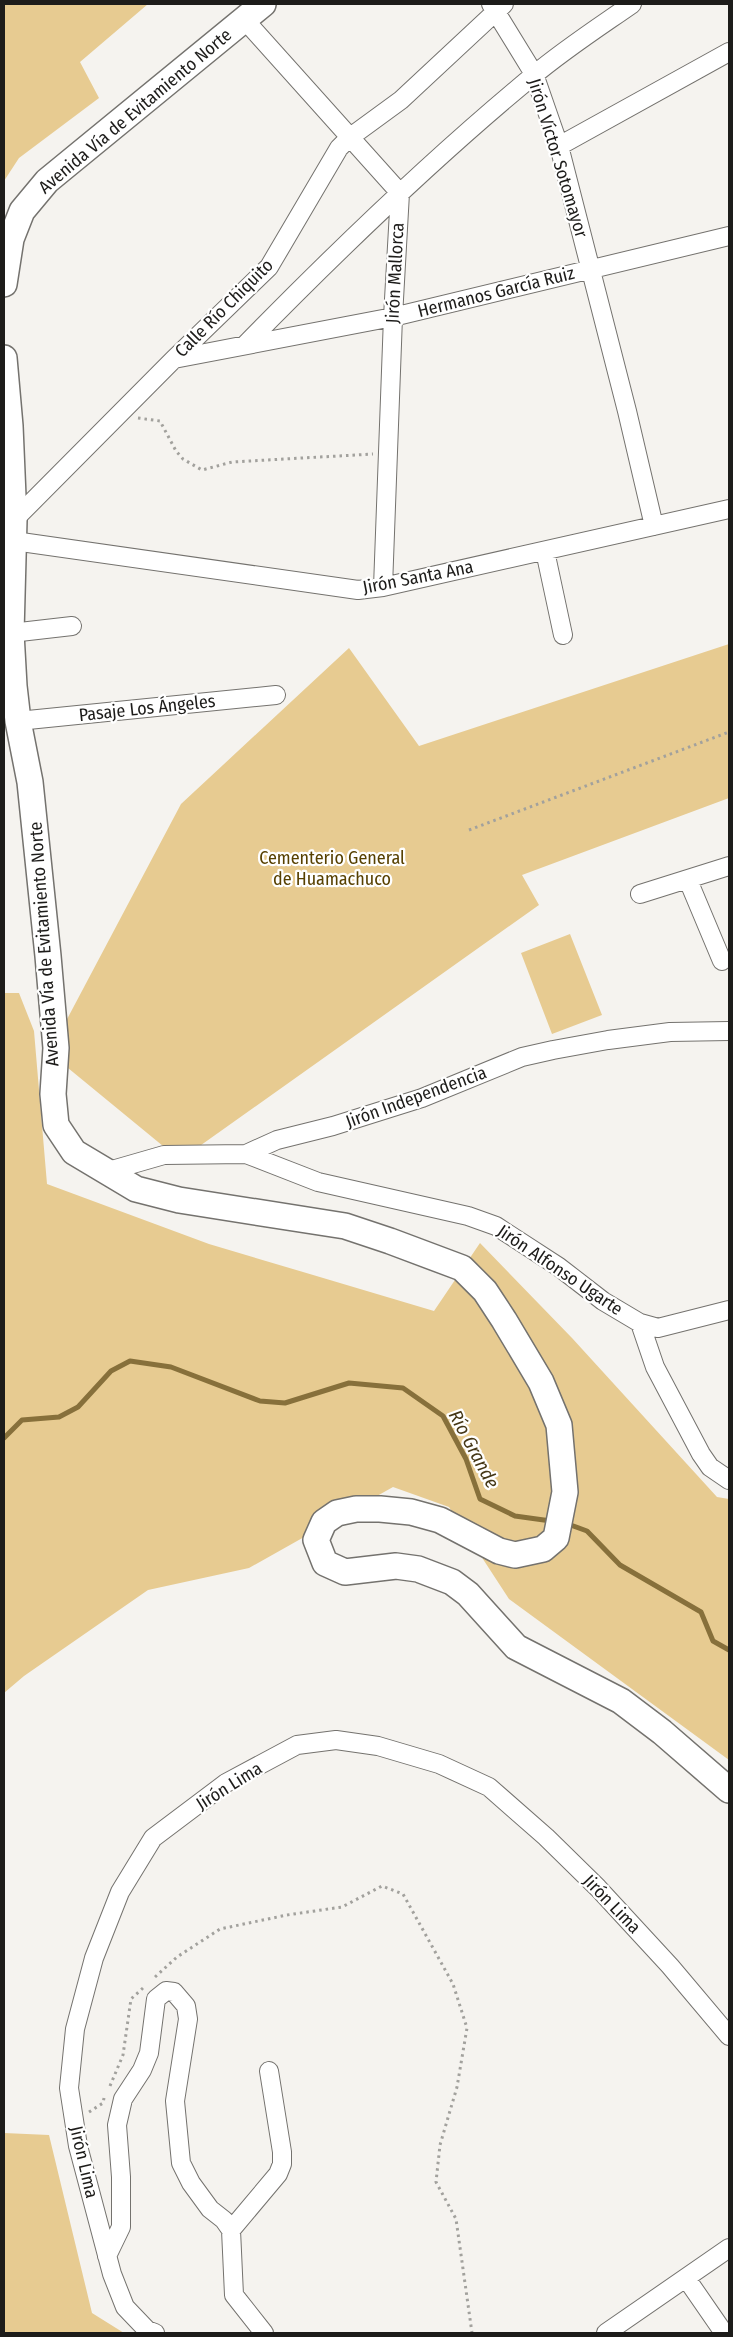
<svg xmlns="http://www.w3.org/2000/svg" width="733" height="2337" font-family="'Fira Sans Condensed',sans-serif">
	<rect width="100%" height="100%" fill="#f5f3ef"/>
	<path fill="#e7cb91" d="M4,4H148L80,62L99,98L19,158L4,181Z
		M729,644V798L522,875L539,905L180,1160L68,1068L65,1023L181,804L349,648L419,746Z
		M570,934L602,1015L552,1034L521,953Z
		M4,993H19L34,1031L47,1184L209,1244L434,1311L480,1243L572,1338L717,1497L729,1499V1760L509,1599L449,1507L393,1487L249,1568L148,1590L24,1676L4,1693Z
		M4,2133L49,2135L92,2313L124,2333H4Z"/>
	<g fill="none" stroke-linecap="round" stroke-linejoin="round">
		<path stroke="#87703b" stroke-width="5" d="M4,1438L22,1420L59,1417L78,1407L111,1371L130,1361L171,1367L260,1401L285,1403L349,1383L403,1388L443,1416L466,1459L480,1499L515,1516L551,1521
			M565,1523L587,1531L620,1565L701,1612L713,1641L729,1650"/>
		<g stroke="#74726e" stroke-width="20">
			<path id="minor" d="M491,4L534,74L559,146L627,411L654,526
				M243,18L400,193L393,317L383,587
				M559,146L729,52
				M245,345C337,251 432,159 534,75C565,49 599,27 632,4
				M174,359L393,317L729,236
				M14,520L174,359L269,267L339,148L349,138L401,100L504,4
				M14,541L358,590L383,587L729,509
				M545,551L563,635
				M11,633L72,626
				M18,721L276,695
				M688,880L722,961
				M640,894L729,866
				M246,1154L318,1182L468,1216L496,1226L559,1267L603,1301L640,1323L658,1328L729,1310
				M105,1172L164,1155L246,1154L277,1140L333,1126L422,1098L522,1057L553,1050L608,1040L670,1032L729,1031
				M640,1323L655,1367L701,1454L710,1467L729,1480
				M231,2230L278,2174L282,2164V2152L269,2071
				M107,2256L121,2227V2177L117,2125L123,2099L142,2070L149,2053L156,1999L166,1991L174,1992L186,2006L188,2019L175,2101L181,2163L191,2183L210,2209L224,2220L231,2230L234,2295L264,2333
				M686,2278L724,2333
				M155,2333L147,2330L125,2307L112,2274L78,2146L69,2088L75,2029L94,1958L120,1892L153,1838L226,1783L297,1745L336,1740L378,1746L439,1764L489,1787L546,1837L598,1888L670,1966L729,2036
				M606,2333L729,2248"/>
		</g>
		<g stroke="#74726e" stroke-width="28">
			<path id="highway" d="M4,284L11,239L22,211L47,181L263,4
				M4,358L10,426L14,520L11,633L14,686L18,721L30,782L48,956L56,1048L53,1094L56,1125L74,1152L136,1189L179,1200L345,1226L390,1241L462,1268L485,1291L504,1320L541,1382L559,1425L565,1492L556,1538L543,1549L515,1555L499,1551L440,1520L411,1512L380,1509H356L337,1513L324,1522L316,1540L325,1563L345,1572L396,1566L418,1569L452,1582L468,1594L516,1647L621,1701L662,1732L729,1790"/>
		</g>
		<path stroke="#a2a19d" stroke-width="3" stroke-dasharray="2.5 4" stroke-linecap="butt" d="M138,418L160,421L176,451L183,459L202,470L232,462L373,454
			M469,830L729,732
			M155,1977L177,1957L220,1929L287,1915L342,1907L382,1886L403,1894L453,1984L467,2028L457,2087L440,2145L436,2182L456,2219L472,2333
			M110,2086L123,2055L131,1999L143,1988
			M89,2112L103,2103L104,2098"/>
		<use href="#minor" stroke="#fff" stroke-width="18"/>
		<use href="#highway" stroke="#fff" stroke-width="25"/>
	</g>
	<g text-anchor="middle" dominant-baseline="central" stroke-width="4.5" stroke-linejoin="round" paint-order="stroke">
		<g font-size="18" fill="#1d1c1a" stroke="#fff">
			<text transform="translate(135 111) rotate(-40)">Avenida Vía de Evitamiento Norte</text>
			<text transform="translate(558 158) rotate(73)">Jirón Víctor Sotomayor</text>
			<text transform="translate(395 273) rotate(-87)">Jirón Mallorca</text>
			<text transform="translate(496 292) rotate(-14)">Hermanos García Ruiz</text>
			<text transform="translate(224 308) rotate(-45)">Calle Río Chiquito</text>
			<text transform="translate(418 577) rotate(-11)">Jirón Santa Ana</text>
			<text transform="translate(147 708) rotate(-6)">Pasaje Los Ángeles</text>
			<text transform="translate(44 944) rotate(-94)">Avenida Vía de Evitamiento Norte</text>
			<text transform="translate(416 1097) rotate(-20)">Jirón Independencia</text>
			<text transform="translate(560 1270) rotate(34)">Jirón Alfonso Ugarte</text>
			<text transform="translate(229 1786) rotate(-32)">Jirón Lima</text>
			<text transform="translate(612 1904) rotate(46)">Jirón Lima</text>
			<text transform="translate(84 2162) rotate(77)">Jirón Lima</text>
		</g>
		<g font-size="18" fill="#574000" stroke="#fff">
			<text x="332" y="858">Cementerio General<tspan x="332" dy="21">de Huamachuco</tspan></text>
		</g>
		<g font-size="19" font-style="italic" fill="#463817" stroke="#fff">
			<text transform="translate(474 1449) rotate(62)">Río Grande</text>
		</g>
	</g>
	<rect width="733" height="2337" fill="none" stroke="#1d1c1a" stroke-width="10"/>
</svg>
